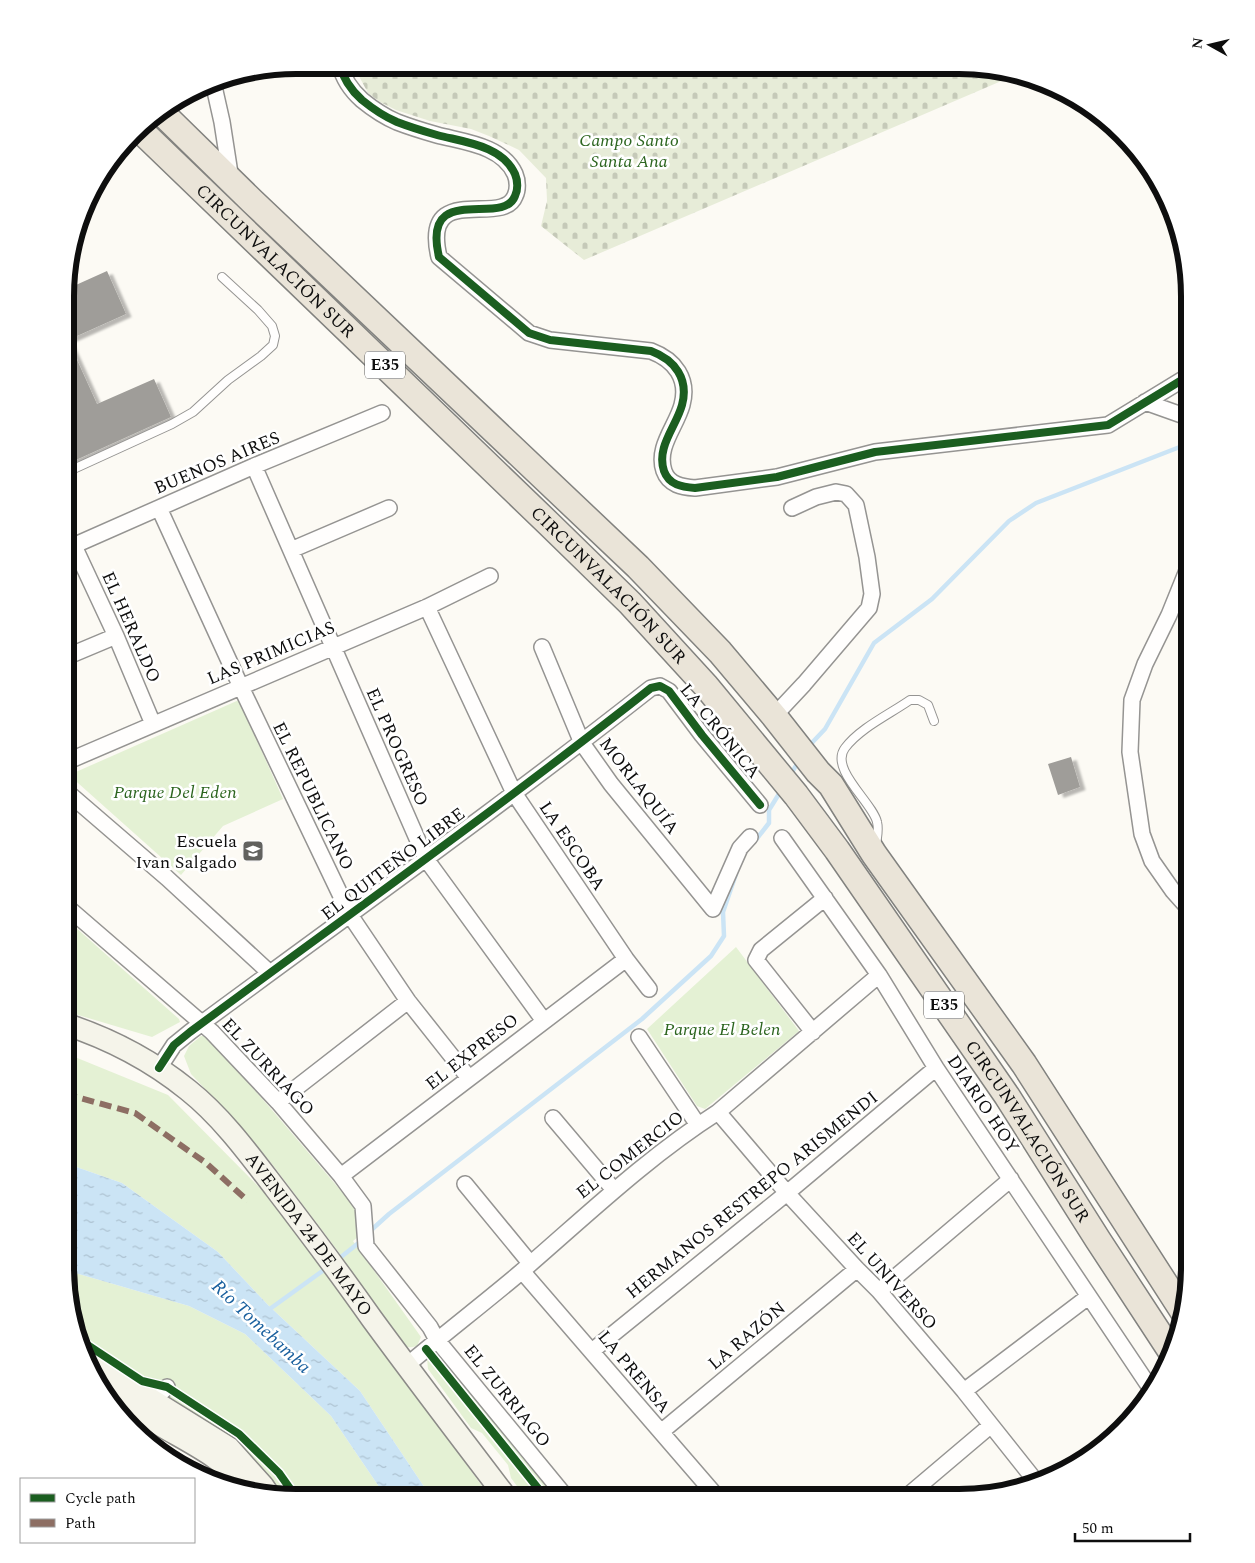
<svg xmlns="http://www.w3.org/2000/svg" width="1255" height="1563" font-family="Spectral,serif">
	<defs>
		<pattern id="cemetery-stones" width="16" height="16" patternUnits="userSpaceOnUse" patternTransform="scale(1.25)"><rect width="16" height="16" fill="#e7ecd8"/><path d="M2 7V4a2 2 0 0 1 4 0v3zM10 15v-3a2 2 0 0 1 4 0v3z" fill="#c5c9b8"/></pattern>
		<pattern id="water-ripples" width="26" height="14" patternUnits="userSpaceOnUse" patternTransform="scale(1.25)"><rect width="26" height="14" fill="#cbe4f5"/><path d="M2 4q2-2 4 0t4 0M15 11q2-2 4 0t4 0" fill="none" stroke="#adc2d1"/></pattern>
		<filter id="shadow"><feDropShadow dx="5.5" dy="3" stdDeviation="1" flood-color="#0004"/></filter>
	</defs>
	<rect width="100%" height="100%" fill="#fcfaf4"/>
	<path fill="url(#cemetery-stones)" d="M353,65L990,67L1013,76L584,260L541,226L547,201L546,178L519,150L489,136L471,129L430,121L396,110L380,102L368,93Z"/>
	<path fill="#e4f1d4" d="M239,700L283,799L223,826L181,875L69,775Z
		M66,919L179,1019L180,1022L152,1037L68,1012L66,1008Z
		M736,947L799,1031L705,1109L697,1106L647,1029Z
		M201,1036H205L214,1044L272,1110L371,1226L353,1241L421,1337L417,1346C407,1349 403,1347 395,1340L340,1254L272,1164L242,1128L191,1074L184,1056L189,1046Z
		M65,1053L168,1095L261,1189L347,1300L490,1497H431L360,1391L268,1305L218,1252L122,1183L65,1163Z
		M65,1270L189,1306L245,1334L331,1416L386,1497H277L234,1444L74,1331Z
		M436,1351L557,1497H525L511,1478L508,1465L482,1433L471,1428L428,1369L427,1358Z"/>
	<path fill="url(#water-ripples)" d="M65,1163L122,1183L218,1252L268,1305L360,1391L431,1497H386L331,1416L245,1334L189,1306L65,1270Z"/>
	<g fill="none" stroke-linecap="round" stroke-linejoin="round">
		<path stroke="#cbe4f5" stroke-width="4.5" d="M808,747L825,729L874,643L932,599L1009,521L1036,503L1190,443
			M790,776L798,762
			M755,841L769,823V810L782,789
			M368,1233L389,1214L642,1019L711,956L724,936L723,912L736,874
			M336,1261L361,1241
			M267,1311L328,1267"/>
	</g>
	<path fill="#9f9d99" filter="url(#shadow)" d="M107,271L126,314L68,340L97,404L154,379L171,417L67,464V289Z
		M1071,757L1080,787L1058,795L1048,764Z"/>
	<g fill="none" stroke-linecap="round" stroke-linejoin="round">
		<g stroke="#959492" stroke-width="10">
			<path id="service" d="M67,472L172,424L193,412L228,380L261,356L273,345L275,336L272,326L258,310L222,277
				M876,845C877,837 879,830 877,822C873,803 829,769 845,748C860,728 890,714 910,700H919L928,705L934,721"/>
		</g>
		<g stroke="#959492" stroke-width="18">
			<path id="minor" d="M340,65C343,78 352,91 362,100C373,109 383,116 397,122C410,127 423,131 437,135C463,142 502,145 515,174C518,181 518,190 515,196C503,228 421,180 439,257L529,333L550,340L651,351C675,360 689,379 682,405C676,427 656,447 664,471C669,485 682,487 695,488L777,477L875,452L1108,425L1190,375
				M213,82L222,122L231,180
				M1145,402L1190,418
				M254,466L426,859L544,1021
				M159,508L241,687L350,915L408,1001L469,1078
				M74,546L116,636L153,724
				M66,549L254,466L382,413
				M291,550L389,508
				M427,607L514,793L626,959L649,989
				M542,647L582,743L611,784L713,909L740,848L750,837
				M66,657L116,636
				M774,716L804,684L869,608L872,594L867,557L856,505L846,494L836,492L816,497L792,508
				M66,762L427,607L490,576
				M66,791L167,878L270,973
				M782,838L879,975L936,1068L1153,1392
				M66,906L212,1032L278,1102L341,1176L363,1206L366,1246L430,1327L437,1340L566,1497
				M1190,910L1173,891L1152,861L1142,834L1130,752L1132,700L1145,664L1169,615L1190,563
				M813,1032L756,960L761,950L825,898
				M639,1037L698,1125
				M159,1068L174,1045L190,1032C344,918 500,807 651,688L660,686L669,691L702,735L760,805
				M278,1102L408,1001
				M718,1112L787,1193L857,1269L879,1291L964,1391L1034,1479
				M553,1118L614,1190
				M341,1176L626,959
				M465,1184L530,1263
				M522,1271L718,1498
				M879,1291L1011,1179
				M592,1351L787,1193L936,1068
				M406,1366C444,1334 483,1304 521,1272C585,1217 646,1158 718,1112L879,975
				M964,1391L1088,1297
				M131,1420L140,1413L167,1387
				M661,1432L857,1269
				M905,1498L990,1426"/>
		</g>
		<g stroke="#8c8b88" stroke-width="24">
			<g id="secondary">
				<path id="s1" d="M65,1024C111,1039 151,1060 188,1090C222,1117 249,1154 275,1188C308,1231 341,1275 372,1319C416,1379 461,1438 506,1497"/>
				<path d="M85,1357L152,1400L229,1448L263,1486L269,1495"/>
				<path d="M103,1385C117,1394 128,1404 141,1413C176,1437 218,1452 245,1485"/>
			</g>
		</g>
		<g stroke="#82827f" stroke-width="28">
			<g id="trunk">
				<path d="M161,112L253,202L638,567L720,652L774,716L818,772L831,785L874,854L1024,1064L1184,1313"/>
				<path id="s2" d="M138,128L549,524L630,603L706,686L796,795L837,850L1007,1096L1098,1240L1172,1353"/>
			</g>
		</g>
		<use href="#service" stroke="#fffefd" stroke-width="8"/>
		<use href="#minor" stroke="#fffefd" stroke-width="15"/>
		<use href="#secondary" stroke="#f5f4ea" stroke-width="21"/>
		<use href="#trunk" stroke="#eae4d8" stroke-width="25"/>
		<path stroke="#8d6e63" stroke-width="6" stroke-dasharray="12 6" stroke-linecap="butt" d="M65,1094L135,1113L206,1163L248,1201"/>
		<g stroke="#fff" stroke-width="11">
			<path id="cycleway" d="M340,65C343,78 352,91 362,100C373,109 383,116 397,122C410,127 423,131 437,135C463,142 502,145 515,174C518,181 518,190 515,196C503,228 421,180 439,257L529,333L550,340L651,351C675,360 689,379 682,405C676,427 656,447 664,471C669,485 682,487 695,488L777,477L875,452L1108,425L1190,375
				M159,1068L174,1045L190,1032C344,918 500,807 651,688L660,686L669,691L702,735L760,805
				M77,1338L142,1381L167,1387L239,1434L279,1473L296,1497
				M426,1349L545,1497"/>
		</g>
		<use href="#cycleway" stroke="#1b5e20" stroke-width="8"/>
	</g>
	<defs>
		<g id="school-square" transform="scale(1.125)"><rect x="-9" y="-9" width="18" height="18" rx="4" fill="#61615e" stroke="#fff"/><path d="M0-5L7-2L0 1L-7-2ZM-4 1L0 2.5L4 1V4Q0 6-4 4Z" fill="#fff"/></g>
	</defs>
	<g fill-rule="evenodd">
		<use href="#school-square" x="253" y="851"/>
	</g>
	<g text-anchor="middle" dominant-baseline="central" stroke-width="5" stroke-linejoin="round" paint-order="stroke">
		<g fill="#fff" stroke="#565656" stroke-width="1">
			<rect x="365" y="351.5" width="40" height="27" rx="4"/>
			<rect x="924" y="991.5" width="40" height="27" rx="4"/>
		</g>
		<g font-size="16" font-weight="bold" fill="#0e0e0e">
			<text x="385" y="365">E35</text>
			<text x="944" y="1005">E35</text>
		</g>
		<g font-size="18" font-style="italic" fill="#2c651f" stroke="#fff">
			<text x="629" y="140">Campo Santo<tspan x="629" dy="21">Santa Ana</tspan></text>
			<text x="175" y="792">Parque Del Eden</text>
			<text x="722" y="1029">Parque El Belen</text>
		</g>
		<g font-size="18" fill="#0e0e0e" stroke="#fff">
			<text stroke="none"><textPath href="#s2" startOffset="191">CIRCUNVALACIÓN SUR</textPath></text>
			<text transform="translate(217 463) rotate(-23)">BUENOS AIRES</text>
			<text stroke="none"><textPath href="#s2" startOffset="656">CIRCUNVALACIÓN SUR</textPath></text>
			<text transform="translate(131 627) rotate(66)">EL HERALDO</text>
			<text transform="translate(271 653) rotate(-23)">LAS PRIMICIAS</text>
			<text transform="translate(720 731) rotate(51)">LA CRÓNICA</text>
			<text transform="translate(397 747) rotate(66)">EL PROGRESO</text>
			<text transform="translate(639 786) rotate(52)">MORLAQUÍA</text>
			<text transform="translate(313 796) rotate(64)">EL REPUBLICANO</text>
			<text transform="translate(572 846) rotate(56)">LA ESCOBA</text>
			<text transform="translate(393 864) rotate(-37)">EL QUITEÑO LIBRE</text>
			<text transform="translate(472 1052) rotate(-38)">EL EXPRESO</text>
			<text transform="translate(268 1067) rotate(47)">EL ZURRIAGO</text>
			<text transform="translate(983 1104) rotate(56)">DIARIO HOY</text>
			<text stroke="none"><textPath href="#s2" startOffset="1346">CIRCUNVALACIÓN SUR</textPath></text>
			<text transform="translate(630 1155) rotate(-38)">EL COMERCIO</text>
			<text transform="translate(752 1195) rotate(-39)">HERMANOS RESTREPO ARISMENDI</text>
			<text stroke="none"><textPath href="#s1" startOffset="329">AVENIDA 24 DE MAYO</textPath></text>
			<text transform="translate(892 1281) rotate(48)">EL UNIVERSO</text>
			<text transform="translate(747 1336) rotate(-40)">LA RAZÓN</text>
			<text transform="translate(634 1372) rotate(50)">LA PRENSA</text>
			<text transform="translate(507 1396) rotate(51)">EL ZURRIAGO</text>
		</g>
		<g font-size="18" fill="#0e0e0e" stroke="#fff" text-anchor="end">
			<text x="237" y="841">Escuela<tspan x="237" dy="21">Ivan Salgado</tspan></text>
		</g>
		<g font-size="19" font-style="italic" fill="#1a609e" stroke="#fff">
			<text transform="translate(261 1327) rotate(43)">Río Tomebamba</text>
		</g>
	</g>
	<path d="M0 0H1255V1563H0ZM296 74H959A222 222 0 0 1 1181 296V1267A222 222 0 0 1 959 1489H296A222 222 0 0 1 74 1267V296A222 222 0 0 1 296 74Z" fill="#fff" fill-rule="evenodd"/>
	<path fill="none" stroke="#0e0e0e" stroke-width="6" d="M296 74H959A222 222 0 0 1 1181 296V1267A222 222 0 0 1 959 1489H296A222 222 0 0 1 74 1267V296A222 222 0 0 1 296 74Z"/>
	<rect x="20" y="1478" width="175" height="65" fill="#ffffff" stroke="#9f9f9f"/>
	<rect x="30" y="1494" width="25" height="8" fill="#1b5e20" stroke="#9f9f9f"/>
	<text x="65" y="1503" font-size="15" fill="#0e0e0e">Cycle path</text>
	<rect x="30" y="1519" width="25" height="8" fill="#8d6e63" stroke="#9f9f9f"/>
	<text x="65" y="1528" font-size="15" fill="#0e0e0e">Path</text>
	<g transform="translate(1210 45) rotate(278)" stroke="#ffffff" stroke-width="4" paint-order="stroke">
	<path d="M0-4L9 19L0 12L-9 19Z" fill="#0e0e0e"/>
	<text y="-8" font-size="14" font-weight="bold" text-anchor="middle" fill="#0e0e0e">N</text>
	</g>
	<path d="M1075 1533v8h115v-8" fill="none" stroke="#0e0e0e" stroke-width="2.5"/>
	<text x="1082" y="1533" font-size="15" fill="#0e0e0e" stroke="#ffffff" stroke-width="4" paint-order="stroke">50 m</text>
</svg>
